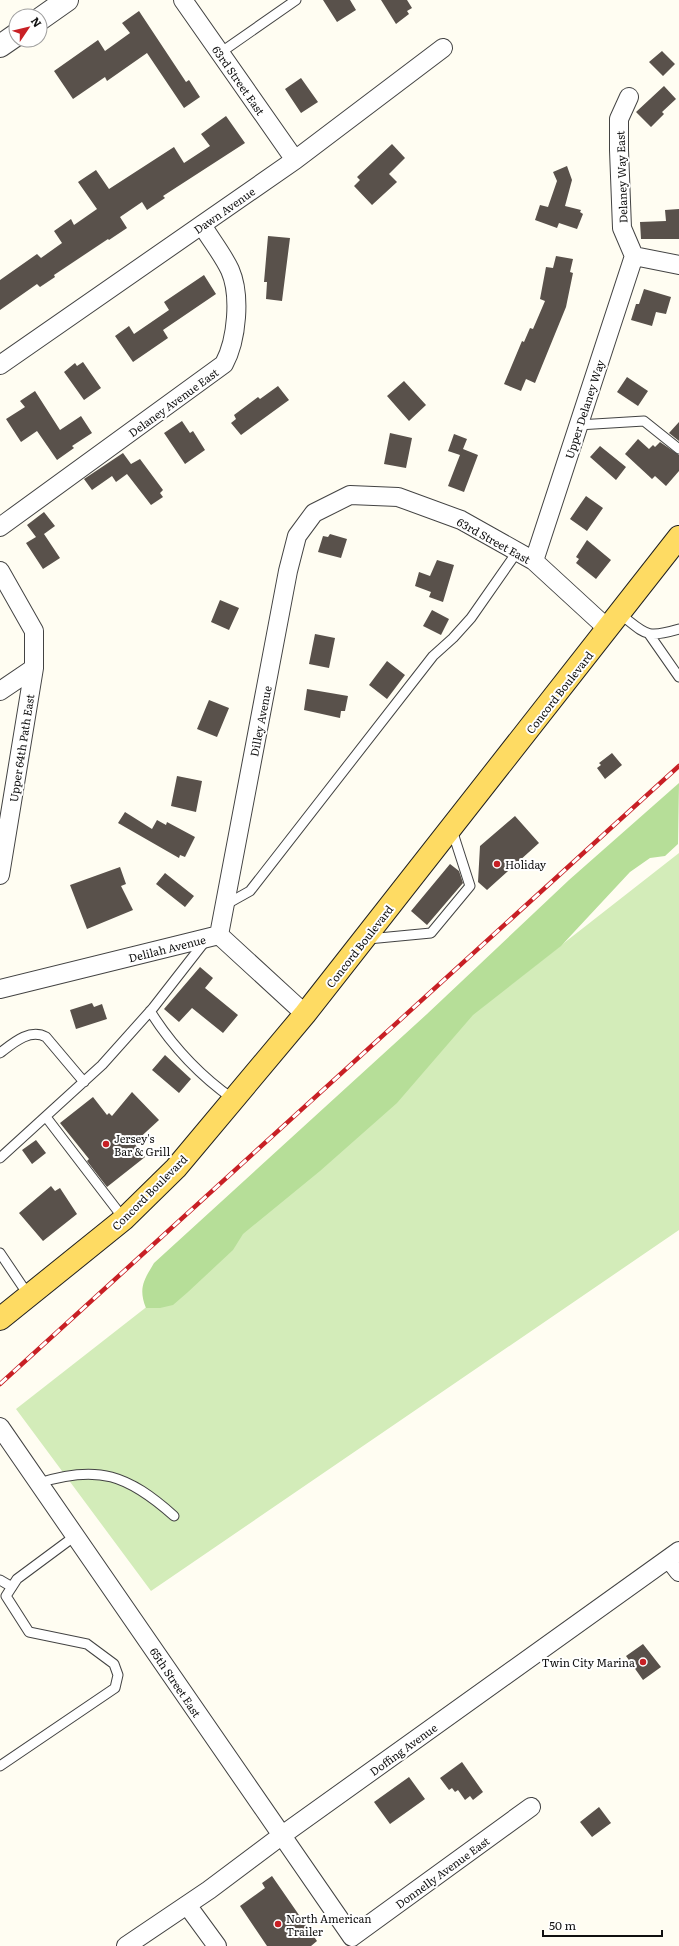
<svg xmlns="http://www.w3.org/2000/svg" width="679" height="1946" font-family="Literata,serif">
	<rect width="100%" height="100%" fill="#fffdf2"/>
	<path fill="#d3ecb9" d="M679,853V1230L151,1591L16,1409L181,1280L473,1014Z"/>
	<path fill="#b6de98" d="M679,783L678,844L665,856L650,858L630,872L561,946L473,1015L397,1103L320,1171L243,1234L233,1250L188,1292L173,1305L160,1308H146C138,1288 144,1280 154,1263L427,1014L569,880Z"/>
	<path fill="#59514b" d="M323,0H350L356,10L337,22Z
		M381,0H407L412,8L407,11L409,14L396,24Z
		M139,11L186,82L189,80L200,97L184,108L147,53L107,81L105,77L73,99L54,71L98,40L105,51L130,33L122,23Z
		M662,51L675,64L663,76L649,62Z
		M301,78L318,102L301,113L285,89Z
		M664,86L676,99L662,112L664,114L651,127L636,112Z
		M226,116L245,143L163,196L165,198L147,210L142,202L120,217L127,228L109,240L108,239L54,275L55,277L40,287L37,284L0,310V280L37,254L41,258L62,243L54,231L71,219L74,225L97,209L78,182L96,170L109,189L174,147L184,163L210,146L201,134Z
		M392,144L405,158L389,174L397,182L372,205L354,186L360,180L357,177Z
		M567,166L572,180L565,206L581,210L580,212L583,214L577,229L559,223L557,228L535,220L540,205L548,207L557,181L553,172Z
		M679,209V239H641L640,222L666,221L665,210Z
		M268,236L290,238L282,301L266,299L267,282H264Z
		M556,256L573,259L570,272L573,273L566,307L535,383L526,379L521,391L504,384L522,341L524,342L530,328L533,329L545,301L540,299L546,267L553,268Z
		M204,275L216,294L163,330L168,338L133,362L115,336L129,326L134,334L169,310L164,302Z
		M644,289L671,297L666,314L656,312L652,326L631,320L636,304H639Z
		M83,362L101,388L84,400L64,372L75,363L77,366Z
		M627,377L648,391L638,406L617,392Z
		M404,381L426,405L409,421L387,396Z
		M278,386L289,400L241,435L231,423L236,419L234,415L258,397L260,399Z
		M35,391L60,430L81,416L92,433L72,446L74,448L57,460L37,431L21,442L6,419L25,407L20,401Z
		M182,421L190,433L193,431L205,450L185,464L164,433Z
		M679,422V441L669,433Z
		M390,433L412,438L406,468L384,464Z
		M454,434L467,439L463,449L478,455L464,492L448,486L460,455L448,451Z
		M638,439L649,449L653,445L655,447L660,442L679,455V471L666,486L655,476L652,479L625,454Z
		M600,446L626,467L616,480L590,457Z
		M123,453L131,464L140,459L163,490L160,493L163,497L151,505L127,474L116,482L112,476L92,490L84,479Z
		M586,496L603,508L587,531L570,519Z
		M44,512L55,526L44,534L60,558L43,569L26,543L36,537L27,525Z
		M330,534L347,539L341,558L318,552L323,536L328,537Z
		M587,540L611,560L596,579L576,563L579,559L576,557Z
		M437,560L454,565L443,602L429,597L431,592L415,586L419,572L430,576Z
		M220,600L239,608L229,630L211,622Z
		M432,610L449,619L441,635L423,626Z
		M315,634L335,638L329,668L309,664Z
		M387,661L405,675L387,699L369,685Z
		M307,689L348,696L345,711H341L340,718L304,710Z
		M209,700L229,708L217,737L197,729Z
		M612,753L622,765L605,779L597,768L601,765L599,763Z
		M177,776L202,781L196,812L171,806Z
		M125,812L152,829L157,820L166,825L167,822L195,837L185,857L180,855L179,858L118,823Z
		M515,816L539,843L487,890L478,882L480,846Z
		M450,864L459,871L463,883L427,925L411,911Z
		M120,867L126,884L121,886L133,910L87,929L70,885Z
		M165,873L194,896L185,907L156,884Z
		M200,967L213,978L205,988L238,1015L223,1033L192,1008L179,1022L164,1009Z
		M92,1003L94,1007L102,1004L107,1019L76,1029L70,1010Z
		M165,1055L191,1079L179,1093L152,1070Z
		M132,1092L159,1120L134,1143L145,1157L107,1187L87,1161L89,1159L60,1123L93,1097L107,1115L109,1113L112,1116Z
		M36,1140L46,1153L32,1164L22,1150Z
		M51,1186L55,1191L60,1188L77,1214L43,1241L19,1213Z
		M643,1644L661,1667L643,1680L626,1656Z
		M462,1762L483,1792L473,1800L470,1796L465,1800L458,1790L455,1792L452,1788L449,1790L440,1778Z
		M409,1777L425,1799L390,1824L374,1802Z
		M599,1807L611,1823L592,1837L580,1822Z
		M272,1876L317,1941L311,1946H267L240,1906L265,1888L262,1883Z"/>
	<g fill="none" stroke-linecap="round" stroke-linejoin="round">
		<g stroke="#434343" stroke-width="11">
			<path id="service" d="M220,53L296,0
				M578,425L644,421L679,449
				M620,614C646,634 645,639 679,629
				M649,634L679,677
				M225,905L250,891L433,656L453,638L471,618L517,552
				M368,939L431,933L470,886L452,830
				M150,1011C172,1046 199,1075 233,1099
				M0,1053C13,1043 30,1028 46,1037L84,1082
				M46,1117L124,1219
				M0,1158L102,1065L153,1008L206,940
				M0,1253L29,1296
				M39,1483C98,1464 128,1475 174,1516
				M0,1580L12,1587
				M0,1766L115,1688L118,1675L114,1664L87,1644L29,1632L6,1596L17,1579L75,1536"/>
		</g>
		<g stroke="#434343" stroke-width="20">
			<path id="minor" d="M183,0L295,160
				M629,97L619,119V150L622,228L634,256
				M634,256L679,265
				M0,365L295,160L443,48
				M0,527L224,364C237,340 241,295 230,270C223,255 211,240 202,225
				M534,561L634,256
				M0,571L34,631V668L0,875
				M0,691L34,668
				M219,935L288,571L297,536L314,513L350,495L398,497L461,520L534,561L608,629
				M0,989L219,935L305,1014
				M0,1427L352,1937L531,1807
				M669,1559L679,1572
				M187,1905L217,1946
				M126,1946L209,1890L281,1836L679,1551"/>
		</g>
		<g stroke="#434343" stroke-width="24">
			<path id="tertiary" d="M40,19L67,0
				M0,46L16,35"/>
		</g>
		<g stroke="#212121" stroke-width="24">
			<path id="primary" d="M0,1319L124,1219L176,1168L305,1014L679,537"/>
		</g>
		<use href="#service" stroke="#fff" stroke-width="9"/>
		<use href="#minor" stroke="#fff" stroke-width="18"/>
		<use href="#tertiary" stroke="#fff" stroke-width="22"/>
		<use href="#primary" stroke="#fedb63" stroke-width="22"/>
		<g stroke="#c82025" stroke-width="4.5">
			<path id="rail" d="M0,1384L679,766"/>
		</g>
		<use href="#rail" stroke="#fff" stroke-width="3" stroke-dasharray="9" stroke-linecap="butt"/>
	</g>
	<g fill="#c82025" stroke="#fff" stroke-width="1.5">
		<circle cx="497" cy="864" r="4"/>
		<circle cx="106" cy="1144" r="4"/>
		<circle cx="643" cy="1662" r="4"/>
		<circle cx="278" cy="1924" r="4"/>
	</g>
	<g text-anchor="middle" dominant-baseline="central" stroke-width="4" stroke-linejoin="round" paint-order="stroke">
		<g font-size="11" fill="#101010" stroke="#fff">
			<text transform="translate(239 80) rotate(55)">63rd Street East</text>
			<text transform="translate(621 177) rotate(-92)">Delaney Way East</text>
			<text transform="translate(224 210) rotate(-35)">Dawn Avenue</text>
			<text transform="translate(173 402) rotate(-36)">Delaney Avenue East</text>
			<text transform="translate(584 409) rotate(-72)">Upper Delaney Way</text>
			<text transform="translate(494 540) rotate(29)">63rd Street East</text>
			<text transform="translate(559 692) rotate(-52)">Concord Boulevard</text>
			<text transform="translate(260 721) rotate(-79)">Dilley Avenue</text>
			<text transform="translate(21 748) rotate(-81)">Upper 64th Path East</text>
			<text transform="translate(359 946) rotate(-52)">Concord Boulevard</text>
			<text transform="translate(167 948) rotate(-14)">Delilah Avenue</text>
			<text transform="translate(149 1192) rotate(-45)">Concord Boulevard</text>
			<text transform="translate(176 1682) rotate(56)">65th Street East</text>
			<text transform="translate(403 1749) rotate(-36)">Doffing Avenue</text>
			<text transform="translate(442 1872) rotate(-36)">Donnelly Avenue East</text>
		</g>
		<g font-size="11" fill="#101010" stroke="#fff" text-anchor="start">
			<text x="505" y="864">Holiday</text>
			<text x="114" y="1138">Jersey's<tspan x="114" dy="13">Bar &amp; Grill</tspan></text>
			<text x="635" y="1662" text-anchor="end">Twin City Marina</text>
			<text x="286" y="1918">North American<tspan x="286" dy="13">Trailer</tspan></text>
		</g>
	</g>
	<g transform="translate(28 28) rotate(55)"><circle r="19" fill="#ffffff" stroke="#9f9f9f"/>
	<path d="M0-3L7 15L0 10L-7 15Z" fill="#c82025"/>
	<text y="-6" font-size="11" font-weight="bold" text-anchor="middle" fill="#101010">N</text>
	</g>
	<path d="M543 1930v6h119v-6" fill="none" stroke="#101010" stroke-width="2"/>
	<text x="549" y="1930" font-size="12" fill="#101010" stroke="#ffffff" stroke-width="3" paint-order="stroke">50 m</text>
</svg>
